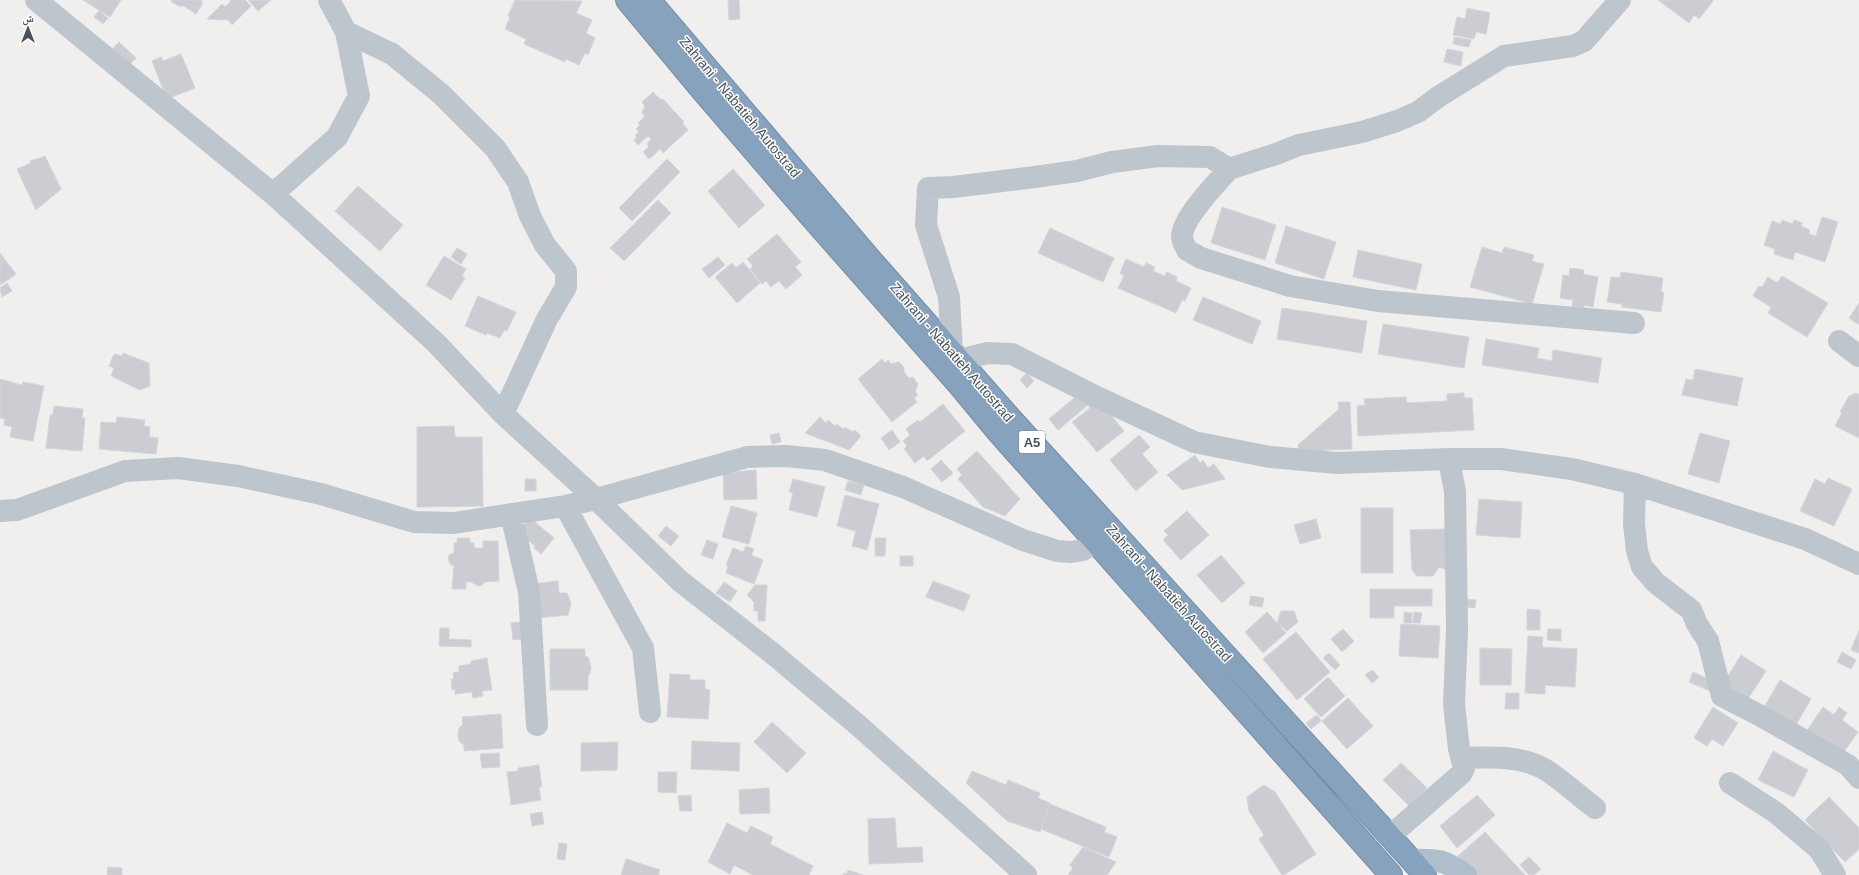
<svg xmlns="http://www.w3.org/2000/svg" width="1859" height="875" font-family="Arial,'Noto Naskh Arabic',sans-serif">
	<rect width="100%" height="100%" fill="#f1eeee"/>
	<path fill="#cbcdd3" stroke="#d2d5da" d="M83,0H121L110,17Z
		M172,0H202L201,2L203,3L196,14L184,6H178L171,1Z
		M230,0H245L251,6L232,25L228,20L207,19L222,4L225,7L231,1Z
		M248,0H271L258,11Z
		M515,0L582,1L576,13L592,20L586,33L595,38L588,55L585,53L579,65L566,59L565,62L524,44L526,39L505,29L510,17L508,16Z
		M728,0H739L740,19L729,20Z
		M1658,0H1712L1713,1L1699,19L1694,15L1689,23Z
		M1467,8L1490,13L1486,34L1476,32L1474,39L1453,35L1457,17L1465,19Z
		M99,11L108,18L103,24L94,17Z
		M1454,37L1471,40L1469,47L1453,44Z
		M119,42L136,58L127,67L111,51Z
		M1447,49L1463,52L1461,66L1444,62Z
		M181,54L195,88L167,99L152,61L161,57L163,61Z
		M653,92L661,100L663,99L684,122L682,123L688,130L663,153L660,149L649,159L643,152L649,147L647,144L651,139L648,136L638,145L634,140L637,138L635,135L639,132L636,129L640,125L638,123L645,116L642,113L645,106L642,102Z
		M45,156L61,189L36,210L17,169L31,163L30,161Z
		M667,159L680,172L632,221L619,208Z
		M733,169L765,205L739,228L708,191Z
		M358,186L403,225L380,251L335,211Z
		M658,200L671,213L624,261L610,248Z
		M1222,207L1276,225L1265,260L1211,243Z
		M1822,217L1838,222L1825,262L1795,252L1793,260L1774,254L1775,249L1764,245L1772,221L1781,224L1782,220L1793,224L1794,220L1802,223L1801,226L1810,230L1809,234L1816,236Z
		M1286,226L1336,242L1324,279L1275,263Z
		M1050,228L1114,258L1103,282L1038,253Z
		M777,234L801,262L795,267L802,275L786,289L779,281L771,287L766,281L762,284L750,269L753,266L747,259Z
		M1482,247L1502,253L1504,247L1534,255L1532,261L1544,264L1532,304L1470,287Z
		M457,248L467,254L461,264L451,257Z
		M1358,250L1422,264L1416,290L1353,277Z
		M0,253L16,274L0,285Z
		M444,256L466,269L462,276L465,278L451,300L426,285Z
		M718,257L725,265L709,278L702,269Z
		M1126,259L1144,267L1146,263L1155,267L1153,271L1165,276L1167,272L1177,277L1176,281L1191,288L1185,301L1182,300L1176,313L1118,288L1124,276L1120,273Z
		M743,262L760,283L737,303L715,277L732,263L736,268Z
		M1570,268L1584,270L1583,274L1598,277L1593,307L1584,305V308L1572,306L1573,300L1560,298L1563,275L1569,276Z
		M1621,272L1663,278L1661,292H1664L1661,312L1622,307V304L1607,302L1611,277L1620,278Z
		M1782,276L1828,303L1807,337L1768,313L1771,307L1753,296L1759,286L1762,287L1768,277L1777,283Z
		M7,283L12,291L2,297L0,288Z
		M478,296L516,312L507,331L504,330L500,338L487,333L486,335L465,326Z
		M1203,297L1261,321L1252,344L1193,320Z
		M1859,303V325L1849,318Z
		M1282,308L1367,321L1362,353L1277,339Z
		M1383,324L1469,337L1464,368L1378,354Z
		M1486,339L1539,348L1537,358L1552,361L1553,350L1602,358L1598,383L1482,365Z
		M123,353L149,363L150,386L140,390L111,376L114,368L109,366L114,354L122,356Z
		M882,359L885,363L888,360L891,364L899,362L904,367V372L909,378L913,377L918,384L915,392L918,395L914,398L917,402L892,422L858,379Z
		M1695,369L1743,378L1737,406L1682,395L1686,379L1693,380Z
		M1027,373L1034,381L1027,388L1020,380Z
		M0,379L22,385L23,382L44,386L33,441L10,437L12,427L4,425L5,419L0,418Z
		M1464,393V398H1472L1474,430L1358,436L1357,406L1365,405L1364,399L1406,397L1407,403L1447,401V394Z
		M1857,393L1859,395V438L1835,426L1842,413L1840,412L1849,396Z
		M1079,394L1088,405L1058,430L1049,419Z
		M1097,398L1124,431L1097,452L1072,422L1090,408L1088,406Z
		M1338,402H1350L1352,449L1299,451L1298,445L1339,409Z
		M943,404L965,431L927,461L924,456L915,463L904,449L907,446L903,441L910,435L906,429L918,420L920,422Z
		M54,406L83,409L82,418H85L82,451L46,448L50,415H53Z
		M117,417L145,420L144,426L150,427L149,437L158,438L156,454L99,449L101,422L116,423Z
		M820,417L826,423L828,420L835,426L837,424L843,429L845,427L853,432L855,430L861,436L849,450L805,433Z
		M454,426L455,437H482L483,506L417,507V427Z
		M892,430L900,442L889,450L881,438Z
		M779,433L781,442L772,444L770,435Z
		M1700,433L1730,441L1719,483L1688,474Z
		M1139,435L1150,447L1142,454L1158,472L1136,491L1110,460Z
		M977,451L1020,499L1005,516L983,507L958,479L962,475L957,469Z
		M1195,455L1200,463L1203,460L1208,468L1214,464L1225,479L1182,490L1167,475Z
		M941,460L953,473L942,482L931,469Z
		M756,470L757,499L724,500L723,473Z
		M1828,478L1852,489L1834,526L1800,511L1815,479L1825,484Z
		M525,479H536V491H525Z
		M793,479L825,487L817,517L789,510L793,493L789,492Z
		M848,481L864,485L861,495L845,490Z
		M845,495L879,504L867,550L852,546L856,531L837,526Z
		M1479,499L1522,502L1520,538L1476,535Z
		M731,506L757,513L749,544L722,537Z
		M1361,508H1393V573H1361Z
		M1187,511L1209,535L1181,560L1163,540L1168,535L1164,531Z
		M530,518L554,538L541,554L534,548L535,546L518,532Z
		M1316,519L1321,538L1300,544L1294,525Z
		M666,526L679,536L671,546L658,536Z
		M1445,529L1447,570L1439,567L1433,576H1417L1412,570L1410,530Z
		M457,538H470V543H474V548H483V541H498L499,581L484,582L482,585L478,586L471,582H466V589H452L454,565H451L448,560L449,555L454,553V543H457Z
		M875,538H886L885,556H875Z
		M707,540L718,544L713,559L701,555Z
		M746,546L754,549L751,555L763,560L754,584L726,573L728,566L726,565L733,548L743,552Z
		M1221,555L1245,583L1222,603L1197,575Z
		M900,556H913V566H900Z
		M558,581L559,593H567L571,603L568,615L536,618L532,584Z
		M933,581L970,595L964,611L926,597Z
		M724,582L737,591L730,602L716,593Z
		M755,585H767L765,621H758V611H754V602L747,595Z
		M1370,589H1432V606H1394V618H1370Z
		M1251,596L1264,598L1262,607L1249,605Z
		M1464,599L1476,600L1475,608L1463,607Z
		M1527,609L1540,610V630H1527Z
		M1281,611H1294L1298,622L1287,631L1277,623Z
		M1267,612L1286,633L1263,653L1245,632Z
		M1404,612L1412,613V623H1404Z
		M1414,612L1422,613L1420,623H1413Z
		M520,622L522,639L513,640L511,623Z
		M1401,624L1440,626L1438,658L1399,656Z
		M440,628H449V639L471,640V647L439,646Z
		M1343,629L1354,641L1342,652L1331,639Z
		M1548,629H1561V641L1547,640Z
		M1859,630V653L1851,650Z
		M1296,632L1330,672L1297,700L1263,659Z
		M1528,636L1543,637L1542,647L1577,649L1575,687L1545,685V694L1525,693Z
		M1480,648L1512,649L1511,685H1480Z
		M550,649H585V656L588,657L591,667L590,673L588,676V690H550Z
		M1842,652L1856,660L1851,669L1837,662Z
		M1329,653L1340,665L1335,670L1323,658Z
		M1741,655L1766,671L1748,699L1723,684Z
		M487,658L492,690L482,691L483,696L473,698L472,692L455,694V689L452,690L451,679H454L453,673L459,672V666L471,664V661Z
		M1372,670L1379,677L1372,683L1365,675Z
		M1693,672L1715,682L1710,691L1689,682Z
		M670,674L690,675V680H705V689L710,690L708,719L667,717Z
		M1328,677L1345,696L1321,717L1304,699Z
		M1780,680L1811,699L1794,728L1763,709Z
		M1506,693H1519V709H1505Z
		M1348,698L1373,726L1347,749L1322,721Z
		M1713,707L1738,723L1723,746L1712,739L1707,746L1694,738Z
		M1823,707L1834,715L1839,707L1847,713L1842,720L1858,732L1841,756L1806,732Z
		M501,714L503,748L464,751V745L459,741L458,734L459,728L463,724L462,717Z
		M1317,715L1321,721L1311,729L1306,723Z
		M772,722L806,753L787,773L754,742Z
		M692,741L740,743L739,771L691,769Z
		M618,742L617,770L581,771V743Z
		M1773,751L1808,770L1794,797L1758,780Z
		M499,753L500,767L482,768L480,754Z
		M1401,763L1427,788L1409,806L1383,780Z
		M539,765L542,787H539L541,800L511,805L507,772L518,771V768Z
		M972,771L1006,785L1008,780L1040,793L1038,798L1050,803L1040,832L1007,821L966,783Z
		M658,772H677L676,793L658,792Z
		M1264,785L1275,792L1316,854L1284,875H1282L1259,839L1264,835L1249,811L1247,797Z
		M769,788L770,813L740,814L739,790Z
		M691,795L692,811H680L678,796Z
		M1477,795L1495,815L1457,848L1440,826Z
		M1829,797L1859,828V849L1845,862L1805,820Z
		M1050,804L1106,827L1104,832L1117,837L1109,857L1041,829Z
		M542,812L544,824L532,826L530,814Z
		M895,818L897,848L922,847L923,862L869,864L868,819Z
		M727,823L747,833L751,826L773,837L770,844L813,866L809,875H753L734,865L730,874L708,862Z
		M1485,832L1525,875H1475L1458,856Z
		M559,843L567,844L565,860L557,859Z
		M1083,847L1116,862L1107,875H1068L1073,868L1070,865Z
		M1529,857L1541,869L1534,875H1529L1520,865Z
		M626,859L660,870L658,874L660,875H621Z
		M108,867L122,868V875H107Z
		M848,870L863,875H843L844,873L847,874Z"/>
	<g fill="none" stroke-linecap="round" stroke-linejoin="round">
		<g stroke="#728da8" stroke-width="24">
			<path id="highway" d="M627,0L701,89L811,217L960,386L998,432L1391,875
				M649,0L871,260L1012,420L1425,875"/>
		</g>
		<path stroke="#bdc6cd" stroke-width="22" d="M36,0L273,194L436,343L503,414L596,499L680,581L772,653L859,726L1026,875
			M346,32L392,54L441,94L495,148L518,182L530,216L545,245L566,271V287L547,319L503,414
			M1229,169C1216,184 1183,217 1182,236C1182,241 1185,246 1187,250L1201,258L1290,286L1378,301L1634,323
			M273,194L337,137L359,96L346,32L329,0
			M1839,341L1859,356
			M952,353L949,297L926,225L928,188L953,187L1035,177L1077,171L1112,162L1158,156L1210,157L1229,169L1276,154L1299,145L1362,132L1397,121L1418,112L1438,97L1504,56L1573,46L1584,41L1620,0
			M959,360L988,353L1012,354L1099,398L1194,442L1270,457L1337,463L1449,459H1501L1572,469L1635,484L1805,539L1859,564
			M1635,484L1634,524L1637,551L1642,567L1656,583L1691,610L1697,624L1708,641L1722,696L1759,715L1848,765L1859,778
			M565,506L643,648L650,712
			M0,511L17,510L125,471L178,468L238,476L321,494L414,522L454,523L565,506L596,499L747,457L786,456L825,460L903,487L1023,540L1057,551L1071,552L1083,550L1096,542
			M511,514L529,592L537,725
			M1462,758C1489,757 1522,755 1546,770C1563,781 1579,796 1595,808
			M1730,783L1775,812L1819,849L1835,875
			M1390,836L1461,774L1464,768L1459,749L1454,704L1457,631L1455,492L1449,459"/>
		<path stroke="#aebecc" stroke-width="22" d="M1412,860C1438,859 1444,860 1466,875"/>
		<use href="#highway" stroke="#87a2bc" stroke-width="22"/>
	</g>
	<g text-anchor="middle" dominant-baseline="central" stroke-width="3" stroke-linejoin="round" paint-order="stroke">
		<rect fill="#fff" stroke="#7e868c" stroke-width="1" x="1019" y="431" width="26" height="22" rx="3"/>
		<g font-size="13" font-weight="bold" fill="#47525b">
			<text x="1032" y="442">A5</text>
		</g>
		<g font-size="14" fill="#47525b" stroke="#fff">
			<text transform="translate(740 107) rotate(50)">Zahrani - Nabatieh Autostrad</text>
			<text transform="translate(952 352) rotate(49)">Zahrani - Nabatieh Autostrad</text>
			<text transform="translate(1169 593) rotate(48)">Zahrani - Nabatieh Autostrad</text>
		</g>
	</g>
	<g transform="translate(28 28)" stroke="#ffffff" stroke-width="3" paint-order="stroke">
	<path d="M0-3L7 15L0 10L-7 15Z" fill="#47525b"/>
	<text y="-6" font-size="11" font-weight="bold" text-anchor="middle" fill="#47525b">ش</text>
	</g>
</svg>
